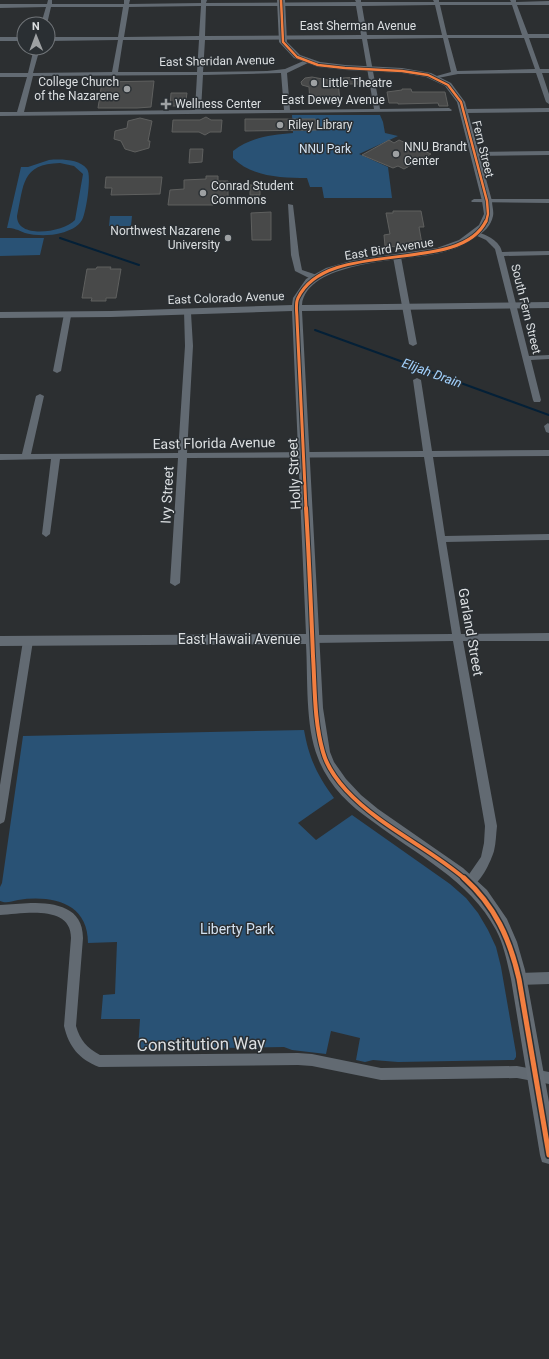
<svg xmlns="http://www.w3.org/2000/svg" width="549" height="1359" font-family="Roboto,sans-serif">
	<rect width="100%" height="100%" fill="#2c2f31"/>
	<path fill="#295275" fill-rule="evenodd" d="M292,115H380L383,122L385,133L398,136L359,154L388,167L392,198H324L322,187H310L307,178C281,178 252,177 233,158V151C251,137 271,135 293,133Z
		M49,160C61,159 79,159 87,169C92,175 86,213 82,220C78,227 69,231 61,233C50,236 36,236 25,233C18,230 14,228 7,228L21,167H28ZM60,163L74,166L83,174L75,220C64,232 17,240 17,216C24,185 21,164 60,163Z
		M110,216H132L131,226H109Z
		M0,238H44L40,255L0,256Z
		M304,730C309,758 317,775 334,798L298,823L316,840L352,815L450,884L466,898L478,913L488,930L496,947L501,967L516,1053V1057L514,1060L398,1062L373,1060L365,1062L356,1060L360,1038L331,1031L326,1054L292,1050L284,1047L138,1049L140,1019H101L103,995L115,994L117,942L88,943C88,902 51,895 18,900C11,901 7,904 0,901V887L2,883L23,736Z"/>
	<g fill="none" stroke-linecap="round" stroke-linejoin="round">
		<path stroke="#042037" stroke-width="2" d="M60,238L139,265
			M315,330L549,415"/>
	</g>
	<path fill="#484949" stroke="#5f605f" d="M312,77L328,80L338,79L340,104L310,103L309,87L302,85L301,82L305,78Z
		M359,77V84H344L343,78Z
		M154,81L151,107L137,108H98L102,82Z
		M402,89H411L412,92H445L448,106H439L438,103L398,104V103H389L387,92L402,90Z
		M171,93H187L185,106H170Z
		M206,117L211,120H222L221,132H210L205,135L199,132H172L173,120H200Z
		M140,118L152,121L148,141H150L149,148L135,152L125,149L121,141L114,139L115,131L127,128L128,121Z
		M245,119H315L317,130L245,131Z
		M389,140L394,143L399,140L431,154L404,169L398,166L393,168L362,155Z
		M190,149H203L202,162L189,163Z
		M206,176H218V181H228V203H213V205H168L170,190L184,189V180L206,179Z
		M106,177H162L160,194L111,195L112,188H105Z
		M250,185H260V195H250Z
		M393,211H421L424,227H419L422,244H398V247L385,246L384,235L390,234L386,213H393Z
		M271,212V240H252L251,213Z
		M97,267H111L110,269H121L116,298H106V301H91L92,298H82L87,269H96Z"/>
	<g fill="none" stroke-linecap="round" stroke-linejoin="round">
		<path fill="#626a72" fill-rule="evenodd" d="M48,0H52V4H124V0H130L129,4L201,3V0H207L206,3L356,2L355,0H361V2H434L433,0H439V2H511L510,0H516V2L549,1V5H517L528,34H549V38H529L540,69H549V73H542L549,94V104L546,102L536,73L458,74L433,79V77L451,72L443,38L367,39L380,109L449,108L452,110L451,111L0,116V112H17L27,77H0V73H28L34,48H40L33,73L112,72L118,40L48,41V37H118L123,7H51L47,24H41L46,7L0,8V4H47ZM435,5L442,35H367L362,6ZM440,5H512L522,35H447ZM201,6L199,36L124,37L129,7ZM206,6H356L361,35L205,36ZM448,38H524L535,69L457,71ZM362,39L374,109L290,110L287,73L310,62V60L308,59L285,69L267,71L203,72L205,40ZM123,40H199L197,72H118ZM281,73L284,110H201L203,75ZM197,75L195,110L24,112L33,76Z
			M0,37H24V41H0Z
			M549,108V112L464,113L461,111L464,109Z
			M549,151V155L474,156L471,154L474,152Z
			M474,199H549V203L472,202L471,201Z
			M288,204L293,205L299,255L302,270L317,275V279H311L295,271L291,255Z
			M477,232C487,235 500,241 502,252L549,251V255L504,256L529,356L549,355V359L531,360L541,400L540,402H534L533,400L495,249L486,240L475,235L474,234Z
			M397,255L401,257L417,344L413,346L409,344L393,257Z
			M184,311H190L191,313L193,346L187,453L423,451L413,380L417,378L421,380L432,451L549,450V456L433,457L445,536L549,534V540L446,542L461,634L549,633V641H463L497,826C496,834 496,843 494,851C491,861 478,891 465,887L463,883L481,857L484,843L485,826L453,641L313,643L310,642L308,639L310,636L313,635L452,634L424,457L187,458L180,583L175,586L170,583L178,458L60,459L50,534L46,537L42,534L51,459L0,460V454H22L36,396L40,394L44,396L31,454L178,453L185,346Z
			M64,314H67L71,316L61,371L57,373L53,371Z
			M548,423L549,424V433L546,432L544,426Z
			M28,637L31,638L33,641L5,819L4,822L0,824V785L23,641L25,638Z
			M31,903C56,903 83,907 83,938L76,1026C80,1040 87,1048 100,1055L298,1053L312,1054L381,1068L517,1066L549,1072V1084L517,1078L381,1080L312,1066L298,1065L99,1067C79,1059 69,1047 64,1026L71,938C71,904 23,914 0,915V905Z
			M549,972V984L519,985L515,983L513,979L515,975L519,973Z"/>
		<path fill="#646c74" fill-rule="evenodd" d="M277,0H285L287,42L300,55L320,62L345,65L402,68L431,73L451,83L465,102L492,201C492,206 494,211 493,216C491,226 484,232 476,237C465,245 453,250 440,253C407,261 307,260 302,305L549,302V308L302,311L323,708L330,752L334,762L346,779L361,795L378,809L463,868L487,890L507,919L517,942L525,970L549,1102V1164L542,1162L540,1155L511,979C507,962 504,945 496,930C470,880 415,854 372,821C349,805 328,785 318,758C305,726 308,678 306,644L0,646V636L306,634L292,311L111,317L0,318V312L111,311L292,305L293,298L306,279L326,268L354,260L437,248L459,240L479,225L484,214L482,201L457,102L445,86L426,77L402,73L345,70L318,67L294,58L279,42Z"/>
		<g stroke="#2a2f33" stroke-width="4">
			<path id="cycleway-far3" d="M281,0L283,42L297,57L318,65L345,68L402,71L428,75L448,85L461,102L487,201L488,214L486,222"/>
		</g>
		<g stroke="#2a2f33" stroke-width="5">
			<path id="cycleway-far2" d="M306,509L297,319C297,312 295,304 298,298C327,237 460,276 486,221"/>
		</g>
		<g stroke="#2a2f33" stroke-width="6">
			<path id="cycleway-far1" d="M306,508C309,557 311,606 313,656C315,687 314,721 323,752C327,767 336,779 346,790C380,827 428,847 465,879"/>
		</g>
		<g stroke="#2a2f33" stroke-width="8">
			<path id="cycleway" d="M464,878C495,906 510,939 519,979L549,1155"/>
		</g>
		<use href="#cycleway-far3" stroke="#f27e40" stroke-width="2.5"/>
		<use href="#cycleway-far2" stroke="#f27e40" stroke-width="3"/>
		<use href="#cycleway-far1" stroke="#f27e40" stroke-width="4"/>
		<use href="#cycleway" stroke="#f27e40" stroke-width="5"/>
	</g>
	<g fill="#9ea1a3" stroke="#2a2f33" stroke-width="1.5">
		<circle cx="314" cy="83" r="4"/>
		<circle cx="127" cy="89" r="4"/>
		<path d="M164 98h4v4h4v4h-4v4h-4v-4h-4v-4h4z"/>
		<circle cx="280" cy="125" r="4"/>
		<circle cx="396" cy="154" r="4"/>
		<circle cx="203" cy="193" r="4"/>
		<circle cx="228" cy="238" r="4"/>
	</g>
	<g text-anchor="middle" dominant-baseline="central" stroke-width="3" stroke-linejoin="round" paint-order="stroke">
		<g font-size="12" fill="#dcdfe1" stroke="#2a2f33">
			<text x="358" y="26">East Sherman Avenue</text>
			<text transform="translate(217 61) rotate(-1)">East Sheridan Avenue</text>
			<text x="333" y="100">East Dewey Avenue</text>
			<text transform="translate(483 149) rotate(76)">Fern Street</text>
			<text transform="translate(389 249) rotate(-9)">East Bird Avenue</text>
			<text transform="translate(226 298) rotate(-2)">East Colorado Avenue</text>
			<text transform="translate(526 309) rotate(76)">South Fern Street</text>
		</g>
		<g font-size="12" fill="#dcdfe1" stroke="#2a2f33" text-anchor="start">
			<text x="119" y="82" text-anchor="end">College Church<tspan x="119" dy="14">of the Nazarene</tspan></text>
			<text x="322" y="83">Little Theatre</text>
			<text x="175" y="104">Wellness Center</text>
			<text x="288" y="125">Riley Library</text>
			<text x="404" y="147">NNU Brandt<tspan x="404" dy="14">Center</tspan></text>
			<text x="211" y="186">Conrad Student<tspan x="211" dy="14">Commons</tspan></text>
			<text x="220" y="231" text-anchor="end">Northwest Nazarene<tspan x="220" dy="14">University</tspan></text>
		</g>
		<g font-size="12" fill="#d2e1f0" stroke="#2a2f33">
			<text x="325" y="149">NNU Park</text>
		</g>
		<g font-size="13" font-style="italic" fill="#a3d2fe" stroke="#2a2f33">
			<text transform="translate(432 373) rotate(20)">Elijah Drain</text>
		</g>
		<g font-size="14" fill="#dcdfe1" stroke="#2a2f33">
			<text transform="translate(214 443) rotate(-1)">East Florida Avenue</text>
			<text transform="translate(294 474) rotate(-93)">Holly Street</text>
			<text transform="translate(167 495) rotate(-87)">Ivy Street</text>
			<text transform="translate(471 632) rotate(80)">Garland Street</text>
			<text x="239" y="639">East Hawaii Avenue</text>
		</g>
		<g font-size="14" fill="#d2e1f0" stroke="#2a2f33">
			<text x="237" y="929">Liberty Park</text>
		</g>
		<g font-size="17" fill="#dcdfe1" stroke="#2a2f33">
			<text transform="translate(201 1044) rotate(-1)">Constitution Way</text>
		</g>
	</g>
	<g transform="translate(36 36) rotate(359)"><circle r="19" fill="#2a2f33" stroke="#717579"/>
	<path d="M0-3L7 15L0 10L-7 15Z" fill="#9ea1a3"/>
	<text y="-6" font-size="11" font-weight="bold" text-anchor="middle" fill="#dcdfe1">N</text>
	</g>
</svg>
